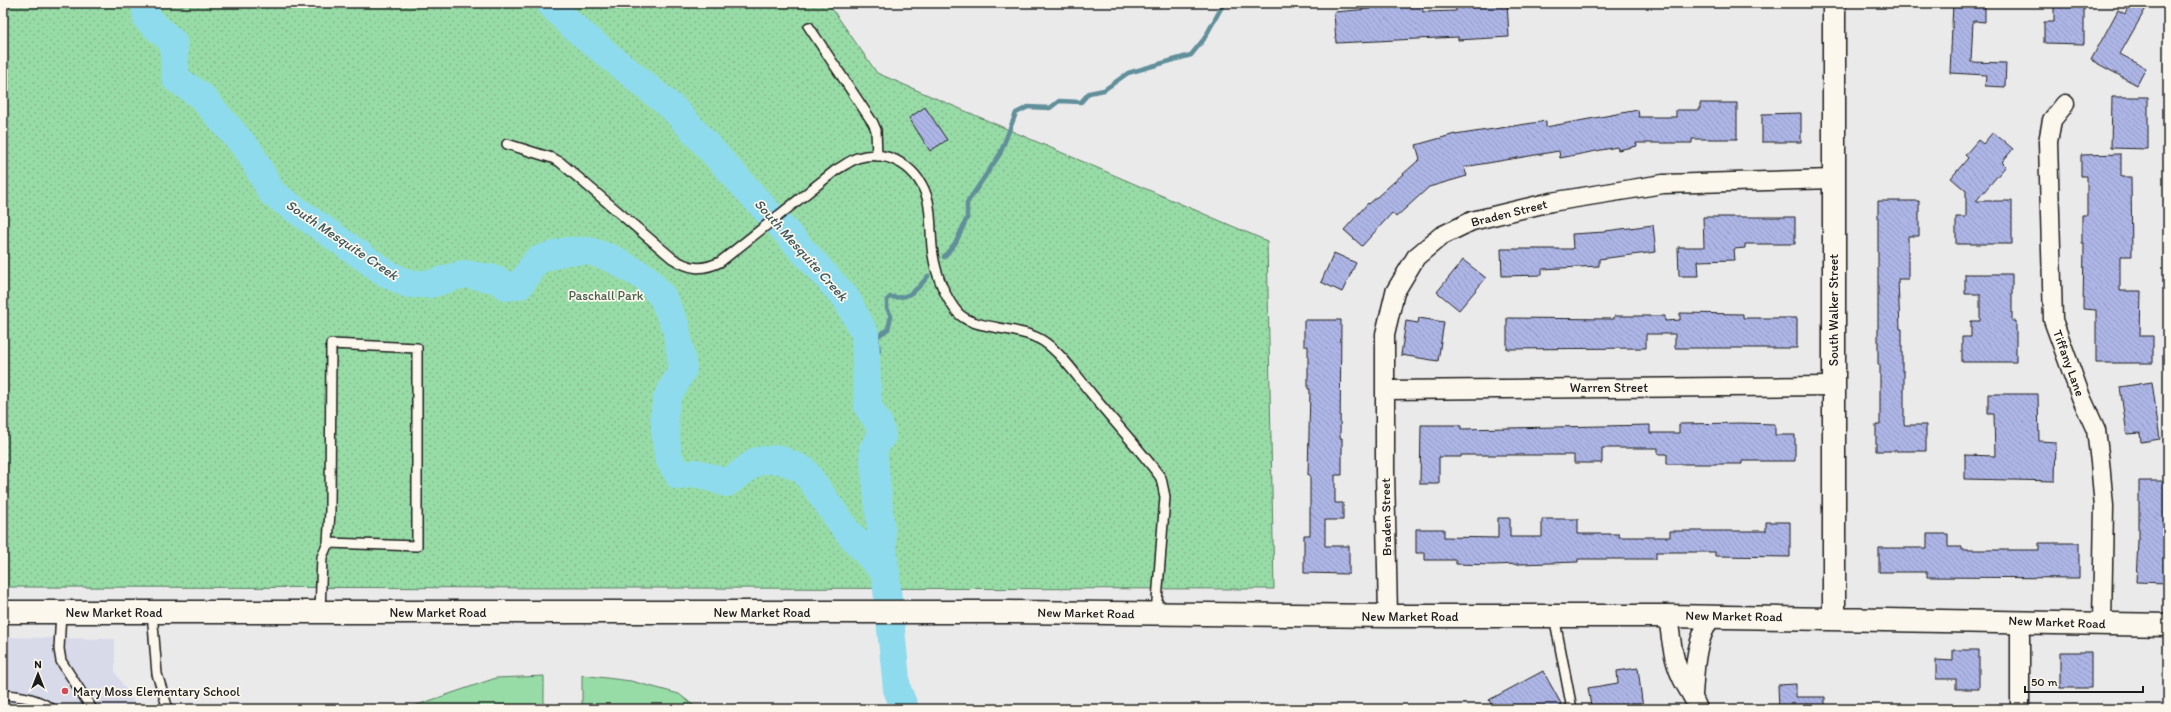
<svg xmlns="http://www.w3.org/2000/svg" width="2171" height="712" font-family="Itim,sans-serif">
	<defs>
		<pattern id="grass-dots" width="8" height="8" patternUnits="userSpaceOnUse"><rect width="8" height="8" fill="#97dba6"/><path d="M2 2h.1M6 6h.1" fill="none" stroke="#82bb8e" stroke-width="1.8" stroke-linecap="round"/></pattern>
		<pattern id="building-back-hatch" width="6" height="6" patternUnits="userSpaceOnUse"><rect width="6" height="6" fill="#adb5e6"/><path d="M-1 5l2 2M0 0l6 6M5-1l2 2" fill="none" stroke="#949bc5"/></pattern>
	</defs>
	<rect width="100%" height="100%" fill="#ebeaeb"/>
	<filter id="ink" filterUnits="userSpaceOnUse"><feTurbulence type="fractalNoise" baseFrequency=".025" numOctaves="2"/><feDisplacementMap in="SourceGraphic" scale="8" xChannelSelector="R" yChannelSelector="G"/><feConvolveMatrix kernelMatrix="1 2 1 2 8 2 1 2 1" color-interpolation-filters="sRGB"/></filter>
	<g filter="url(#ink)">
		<path fill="#d8daea" d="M3,637L115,639V672L138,709H3Z"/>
		<path fill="url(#grass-dots)" stroke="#5a7c61" d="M3,3H828L877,73L1267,241L1274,589L3,587Z"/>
		<path fill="#97dba6" stroke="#5a7c61" d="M582,675L631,681L679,694L698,709H582Z
			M544,676V709H411L414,706L496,678Z"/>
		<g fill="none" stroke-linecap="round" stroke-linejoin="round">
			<path stroke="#608f9a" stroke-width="4.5" d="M944,257L956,242L967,218V203L1000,154L1016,113L1028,107L1050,108L1059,101L1081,102L1089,93L1104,90L1128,73L1191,55L1204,39L1224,3
				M866,363L879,351L877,337L888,329L891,316L887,308V300L890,297C908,300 917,290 928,276"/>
			<path stroke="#8edbee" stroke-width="28" d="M145,3L147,19L173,42L176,79L201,96L249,151L272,193L386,273L408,284H430L464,274L496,279L508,287L520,285L537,260L566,251H589L611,258L646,278L662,296L676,327L683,369L667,398L664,416L668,457L679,476L697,473L727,483L757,461L779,459L804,470L847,531L886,574
				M550,3L570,24L674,109L846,298L865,334L868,407L879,424L882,436L873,449L897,689L905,709"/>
		</g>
		<path fill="url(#building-back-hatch)" stroke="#1c1c1c" d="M1370,3H1422L1423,12L1456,11V3H1507L1509,37L1458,40V37L1336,43L1334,12L1370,9Z
			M1953,3H1985V22L1973,21L1971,62L2006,63L2005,87L1985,86L1986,75L1950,73Z
			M2131,3H2149L2120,54L2146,68L2137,85L2091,60L2118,10L2125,14Z
			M2054,4L2084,5V44L2044,43V22H2054Z
			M2112,97H2148V149L2111,148Z
			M1700,103H1737V139H1692V143H1636L1637,146L1618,150L1617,147L1560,158L1559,151L1464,167L1467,176L1429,187L1396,217L1392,213L1362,246L1344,230L1368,203L1369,204L1420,159L1416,145L1455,134V135L1546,121V127L1638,110L1639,117H1676V110H1700Z
			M925,107L947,140L930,151L909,118Z
			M1801,113V142H1762V114Z
			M1993,132L2013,149L2002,162L2006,166L1976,201H2012V244H1956V217H1966V191L1951,178L1968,158L1965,155L1978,140L1983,144Z
			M2121,154V177H2131L2132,256H2120V291H2141L2140,336H2153V363H2096V310L2083,309L2084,243H2082V215H2087V176H2081V155Z
			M1878,201H1919V236H1908V279H1898L1900,329H1902V371H1904V425H1926V451H1876V425H1880V365H1878Z
			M1703,217H1795V244H1745V248L1734,249L1735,260L1698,261L1699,276H1679L1678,247H1704Z
			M1653,225L1656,252L1599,259V266L1542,269V275L1502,276L1501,249H1573L1572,234L1605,232V231Z
			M1334,253L1356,263L1342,292L1321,282Z
			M1463,260L1486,278L1459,310L1437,292Z
			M1965,274H2012V321H2016V362H1962V337H1971V321H1980V294H1965Z
			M1680,313L1743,314V318H1797V348H1675V334H1646V348L1507,349V318L1614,319V316H1665V321L1680,320Z
			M1419,318L1444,322L1438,361L1401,355L1406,321L1418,323Z
			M1304,320H1341L1340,438H1342V475H1335V503H1343V520H1325V546H1349V574L1304,573V535H1310V475H1308L1310,389H1308V346H1304Z
			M2152,382L2160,439L2141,442L2140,433L2127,434L2120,387Z
			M1988,394H2038L2039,441L2056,442L2055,481L1965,479V455L1995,456L1994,414H1988Z
			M1742,423L1775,424V435H1795V461H1742V464H1667V454H1658V448H1602V463H1574V455H1461V457H1439V484H1420L1421,425H1461V429L1650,425V433H1679V424Z
			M2139,481H2168V583L2136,582L2138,540H2139Z
			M1498,518H1510V537H1542V519H1578V534H1619V537H1670V531H1766V522H1790V557L1715,556V552H1656V559H1578V562L1492,565L1456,564V560H1425V553H1416V529H1444V537L1498,538Z
			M1927,534H1948V547H1962V550H2039V543H2079V578L1927,577V572H1879V548H1927Z
			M1953,650H1979V689H1956V679H1936V660L1953,661Z
			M2060,652H2091V688H2060Z
			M1638,668L1643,709H1601L1600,705L1591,706L1588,688L1618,683L1617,671Z
			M1543,671L1564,709H1494L1489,700Z
			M1796,684V697H1825V709H1779L1778,685Z"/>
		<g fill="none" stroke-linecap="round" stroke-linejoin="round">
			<g stroke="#1c1c1c" stroke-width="12">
				<path id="lane" d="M809,27L873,123L876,130L877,156
					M507,144L552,158L560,162L672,258C689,269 701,271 720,262L836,170C843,166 850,161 857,158C890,148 920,169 928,201C932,219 930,237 933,255C936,274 945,298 958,313C973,330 1020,326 1043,341C1061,353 1076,375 1090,392C1113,421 1139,448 1161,478L1165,497L1156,614
					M61,612L59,649L61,661L92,709
					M152,612L157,674L168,709
					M320,612L322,557L328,543L330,511L331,344L417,348V546L328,543
					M1554,616L1572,709
					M3,695C22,696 36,698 52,709"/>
			</g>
			<g stroke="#1c1c1c" stroke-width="21">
				<path id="street" d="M2065,104L2052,120L2048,142L2053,320L2081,397L2096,430L2100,462L2104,506L2102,624
					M1385,390L1833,386
					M1388,616L1385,470V334L1395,292L1416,257L1441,236L1472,221L1551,202L1663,184L1833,179
					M1668,616C1671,636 1672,657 1681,676C1686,688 1693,695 1698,709
					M1693,695C1695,666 1695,641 1712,616
					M2020,709V621"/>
			</g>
			<g stroke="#1c1c1c" stroke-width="25">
				<path id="secondary" d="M1834,3V617
					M3,612H1009L1388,616H1668L2168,625"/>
			</g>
			<use href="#lane" stroke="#fbf7ec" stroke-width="9"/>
			<use href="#street" stroke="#fbf7ec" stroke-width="18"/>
			<use href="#secondary" stroke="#fbf7ec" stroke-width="22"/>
		</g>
	</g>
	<circle fill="#d1495b" stroke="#fbf7ec" stroke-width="1.5" cx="65" cy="691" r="4"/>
	<g text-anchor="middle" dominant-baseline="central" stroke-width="3.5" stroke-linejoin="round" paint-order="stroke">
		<g font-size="13" fill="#1c1c1c" stroke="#fbf7ec">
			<text transform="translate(1509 213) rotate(-14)">Braden Street</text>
			<text transform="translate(1833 310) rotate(-90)">South Walker Street</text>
			<text transform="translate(2069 363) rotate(70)">Tiffany Lane</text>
			<text x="1609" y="387">Warren Street</text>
			<text transform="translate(1386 517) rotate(-91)">Braden Street</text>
			<text x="114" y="612">New Market Road</text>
			<text x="438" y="612">New Market Road</text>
			<text x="762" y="612">New Market Road</text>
			<text transform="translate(1086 613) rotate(1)">New Market Road</text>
			<text x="1410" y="616">New Market Road</text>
			<text transform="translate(1734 616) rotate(1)">New Market Road</text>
			<text transform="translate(2057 622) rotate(2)">New Market Road</text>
		</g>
		<g font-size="13" fill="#475f4c" stroke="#fbf7ec">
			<text x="606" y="295">Paschall Park</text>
		</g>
		<g font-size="13" fill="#1c1c1c" stroke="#fbf7ec" text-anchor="start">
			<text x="73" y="691">Mary Moss Elementary School</text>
		</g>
		<g font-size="14" font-style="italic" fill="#3e555b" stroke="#fbf7ec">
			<text transform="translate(342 240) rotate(34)">South Mesquite Creek</text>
			<text transform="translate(801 250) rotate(48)">South Mesquite Creek</text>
		</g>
	</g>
	<rect width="2171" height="712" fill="none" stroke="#fbf7ec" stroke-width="16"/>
	<rect x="8" y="8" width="2155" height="696" fill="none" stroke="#1c1c1c" stroke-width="1.5" filter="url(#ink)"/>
	<g transform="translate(38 674)" stroke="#fbf7ec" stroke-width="3" paint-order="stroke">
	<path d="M0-3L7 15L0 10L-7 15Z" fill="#1c1c1c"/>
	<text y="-6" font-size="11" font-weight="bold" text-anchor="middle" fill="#1c1c1c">N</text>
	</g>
	<path d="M2025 686v6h118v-6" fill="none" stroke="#1c1c1c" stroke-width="2"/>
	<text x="2031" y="686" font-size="12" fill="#1c1c1c" stroke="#fbf7ec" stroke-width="3" paint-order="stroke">50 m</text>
</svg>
